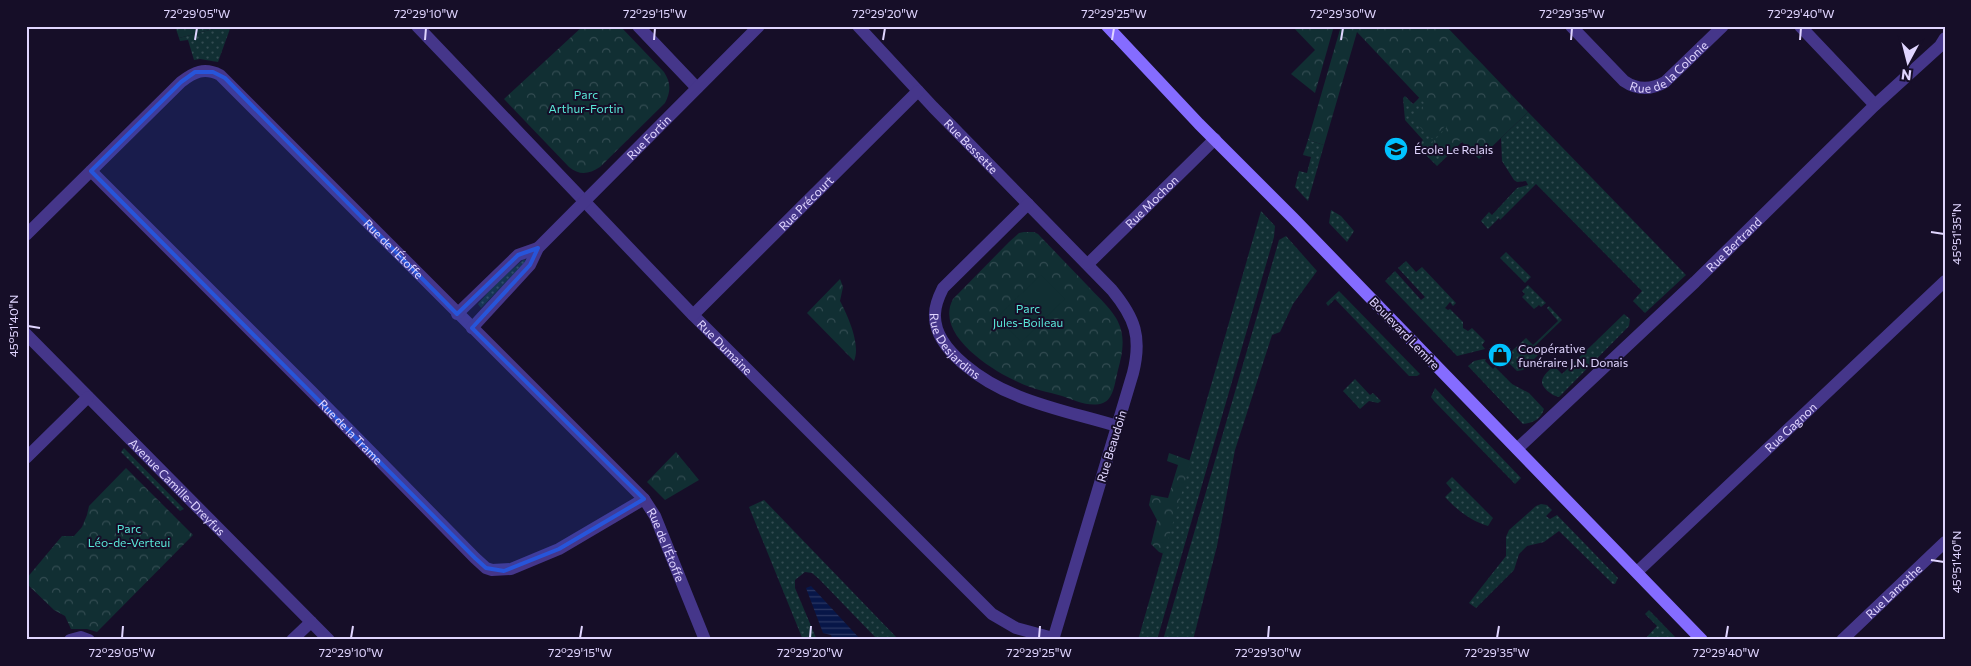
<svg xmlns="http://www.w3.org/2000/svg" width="1971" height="666" font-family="Commissioner,sans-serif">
	<defs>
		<pattern id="grass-dots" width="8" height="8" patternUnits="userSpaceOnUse" patternTransform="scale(1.25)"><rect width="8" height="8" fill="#112f33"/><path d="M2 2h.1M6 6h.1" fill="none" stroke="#334c52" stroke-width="1.8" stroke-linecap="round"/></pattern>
		<pattern id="forest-crowns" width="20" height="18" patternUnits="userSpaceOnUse" patternTransform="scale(1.25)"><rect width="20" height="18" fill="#112f33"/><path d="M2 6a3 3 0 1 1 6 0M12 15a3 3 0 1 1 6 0" fill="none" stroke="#334c52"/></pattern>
		<pattern id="water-rules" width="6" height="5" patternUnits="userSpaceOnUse" patternTransform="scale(1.25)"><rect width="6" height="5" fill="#071648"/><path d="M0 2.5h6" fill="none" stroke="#2b3763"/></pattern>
	</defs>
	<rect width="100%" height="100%" fill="#160e28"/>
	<path fill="url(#grass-dots)" d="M225,26H231L218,62L200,59L194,60L188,40L180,41L179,38Z
		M1405,96L1413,104L1420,97L1426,104L1432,138L1446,124L1448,127L1443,156L1460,139L1462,142L1437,166L1417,146L1423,140L1405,120L1403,98Z
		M1528,112L1686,275L1645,313L1633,301L1642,291L1536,184L1500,220L1499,218L1488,229L1481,221L1489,212L1492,215L1517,188L1528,185L1526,181L1517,182L1514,180L1502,161L1501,138Z
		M1308,140L1324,145L1308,201L1295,187L1299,171L1307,173L1311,157L1303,155Z
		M1331,210L1341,216L1354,231L1347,242L1329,223Z
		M1261,211L1275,226L1274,237L1157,640H1138Z
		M1286,236L1317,271L1293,304L1280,332L1272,335L1235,450L1217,546L1193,640H1163L1279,240Z
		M1506,252L1531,277L1525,283L1500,258Z
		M524,259L526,261L481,308L478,304L497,282Z
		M1406,261L1416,272L1422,267L1456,303L1453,306L1450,302L1445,308L1448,310L1450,309L1463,322V328L1468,331L1472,328L1485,341L1482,345L1485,349L1457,356L1385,281L1395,271L1421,300L1425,297L1398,268Z
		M1528,285L1546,303L1541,307L1539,305L1534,309L1522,297L1525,294L1522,291Z
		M1339,291L1420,374L1417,376H1409L1335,299L1328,306L1326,303Z
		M1549,306L1562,320L1535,346L1541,352L1523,370L1517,371L1504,358L1526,338L1533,345L1558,321L1547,308Z
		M1624,314L1630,319L1629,326L1559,397C1552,396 1538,386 1543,378C1545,373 1551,369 1554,366L1562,374Z
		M1483,359H1486L1485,361L1493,369L1495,367L1512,384L1529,393L1544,409C1541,419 1533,423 1523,424L1468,366L1474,361Z
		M1355,379L1370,395L1373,393L1381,401L1378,403L1369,401L1360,409L1343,391Z
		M1435,388L1521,478L1515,484L1434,401L1431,397Z
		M124,448L184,509L180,511L121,452Z
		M1452,477L1493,518L1488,526C1471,521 1457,510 1445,497L1452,490L1446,483Z
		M764,500L899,640H878L819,579L812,573L805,572L795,580V588L817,640H803L749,507Z
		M1541,504L1547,505L1552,510L1546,516L1550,519L1557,515L1618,578L1615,584H1613L1559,531L1544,542L1527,546L1519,554L1514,570L1476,608L1469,603L1506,556V537L1509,530L1536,506Z
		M1649,610L1678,640H1644L1657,626L1645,614Z"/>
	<path fill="url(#forest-crowns)" d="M175,26H225L179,38Z
		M583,26H620L664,72C671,83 671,91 665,103L600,167C589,174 580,176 569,167L504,99Z
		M1292,26H1334L1315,93L1291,74L1315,50Z
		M1341,26H1446L1528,112L1479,159L1460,140L1443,156L1431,144L1447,127L1446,125L1432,139L1411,118L1425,104L1357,32L1324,145L1308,140Z
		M1024,232H1034L1038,234C1054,251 1070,267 1086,284C1096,295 1108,305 1116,318C1126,335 1123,352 1118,370C1115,381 1114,399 1103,403C1090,408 1074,400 1062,396C1048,392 1032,389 1018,382C991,370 934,334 953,299L1009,242L1019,233Z
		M840,279L843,287L840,301C848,316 861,345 854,361L807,313Z
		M676,452L699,480L665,500L647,482Z
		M1169,453L1191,461L1164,554L1159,552L1151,544L1157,520L1149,505L1151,495L1168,498L1178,465L1167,461Z
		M126,468L193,535L97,632L87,629H71L65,616L54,610L26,583V579L62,536H74L82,527L87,515L89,506Z"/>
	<path fill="#112f33" d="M1041,275L1065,299L1021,342L997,317Z"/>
	<path fill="url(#water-rules)" d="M811,586L861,640H833L831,635L823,633L806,588Z"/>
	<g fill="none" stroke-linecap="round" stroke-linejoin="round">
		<g stroke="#45368a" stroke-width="12">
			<path id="s1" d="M417,26L693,315L992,614L1016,628L1053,638"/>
			<path d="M638,26L697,88"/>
			<path id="s2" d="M858,26L933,107L1112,290C1135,318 1142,337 1133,373L1053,640"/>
			<path id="s3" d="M1571,26L1624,81C1637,90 1651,90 1665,82L1723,26"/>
			<path d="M1800,26L1875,105"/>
			<path id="s4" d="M91,171L311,391L475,558L486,568L492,570L511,569L559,549L644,499"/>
			<path id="s5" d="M1028,204L943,288C939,296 935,305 935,314C933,351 987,384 1018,396C1050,409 1084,416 1117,426"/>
			<path id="s6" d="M26,235L181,82C194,72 204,67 220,75L644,499L655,516L705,640"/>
			<path id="s7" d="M1088,264L1215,139"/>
			<path d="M457,314L518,255L538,248"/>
			<path id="s8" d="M693,315L918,91"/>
			<path id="s9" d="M472,328L530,265L538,248L759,26"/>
			<path id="s10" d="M26,334L329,640"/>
			<path id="s11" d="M1517,449L1695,282L1875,105L1940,46L1945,38"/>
			<path d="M26,458L88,397"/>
			<path id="s12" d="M1637,572L1945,281"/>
			<path d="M70,640L81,637L89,640"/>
			<path d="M292,640L311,622"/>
			<path id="s13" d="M1842,640L1945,542"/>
		</g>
		<path stroke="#856cff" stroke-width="12" d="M1107,26L1199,124L1293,218L1702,640"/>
	</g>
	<path fill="#2755da" fill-opacity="0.2" stroke="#2755da" stroke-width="4" stroke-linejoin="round" d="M195,72H213L225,78L457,314L518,255L538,248L530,265L472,328L644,499L559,549L504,571L486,568L475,558L91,171L181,82Z"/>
	<path fill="none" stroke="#e0d5ff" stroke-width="2" d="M195,40L197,28M425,40L426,28M654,40L655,28M883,40L885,28M1112,40L1114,28M1341,40L1343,28M1571,40L1572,28M1800,40L1801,28M1931,232L1944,234M28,326L40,328M1931,560L1944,562M122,638L123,626M351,638L353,626M580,638L582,626M810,638L811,626M1039,638L1040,626M1268,638L1269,626M1497,638L1499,626M1726,638L1728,626"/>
	<defs>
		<g id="school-disc" transform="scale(1.25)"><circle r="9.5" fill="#01c2ff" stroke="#160e28"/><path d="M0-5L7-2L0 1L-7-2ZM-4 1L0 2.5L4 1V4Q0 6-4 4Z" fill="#111"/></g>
		<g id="shop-disc" transform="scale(1.25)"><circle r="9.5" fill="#01c2ff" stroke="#160e28"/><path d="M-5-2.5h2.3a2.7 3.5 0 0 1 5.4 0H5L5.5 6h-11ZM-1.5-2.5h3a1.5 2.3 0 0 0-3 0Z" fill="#111"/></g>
	</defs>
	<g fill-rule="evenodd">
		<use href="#school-disc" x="1396" y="149"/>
		<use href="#shop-disc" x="1500" y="355"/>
	</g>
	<g text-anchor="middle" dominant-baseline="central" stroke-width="4" stroke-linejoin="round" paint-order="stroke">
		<g font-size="12" fill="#e0d5ff" stroke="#160e28">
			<text stroke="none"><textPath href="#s3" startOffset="130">Rue de la Colonie</textPath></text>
			<text stroke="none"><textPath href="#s9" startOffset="261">Rue Fortin</textPath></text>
			<text stroke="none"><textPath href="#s2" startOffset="165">Rue Bessette</textPath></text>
			<text stroke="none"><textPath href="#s7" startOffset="89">Rue Mochon</textPath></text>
			<text stroke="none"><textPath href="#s8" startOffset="159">Rue Précourt</textPath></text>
			<text stroke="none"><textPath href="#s11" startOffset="298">Rue Bertrand</textPath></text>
			<text stroke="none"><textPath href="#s6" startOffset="506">Rue de l'Étoffe</textPath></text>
			<text transform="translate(1405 333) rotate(46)">Boulevard Lemire</text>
			<text stroke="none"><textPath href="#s5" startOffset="186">Rue Desjardins</textPath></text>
			<text stroke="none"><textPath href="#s1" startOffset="445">Rue Dumaine</textPath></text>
			<text stroke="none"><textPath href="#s12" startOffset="211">Rue Gagnon</textPath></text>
			<text stroke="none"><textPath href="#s4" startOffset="368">Rue de la Trame</textPath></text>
			<text transform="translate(1111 446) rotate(-73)">Rue Beaudoin</text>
			<text stroke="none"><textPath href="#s10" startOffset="215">Avenue Camille-Dreyfus</textPath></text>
			<text stroke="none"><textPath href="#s6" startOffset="911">Rue de l'Étoffe</textPath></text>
			<text stroke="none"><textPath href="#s13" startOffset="71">Rue Lamothe</textPath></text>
		</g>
		<g font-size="12" fill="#59e7d8" stroke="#160e28">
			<text x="586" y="94">Parc<tspan x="586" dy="14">Arthur-Fortin</tspan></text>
			<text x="1028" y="308">Parc<tspan x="1028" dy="14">Jules-Boileau</tspan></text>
			<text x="129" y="528">Parc<tspan x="129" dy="14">Léo-de-Verteui</tspan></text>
		</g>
		<g font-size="12" fill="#e0d5ff" stroke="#160e28" text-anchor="start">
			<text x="1414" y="149">École Le Relais</text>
			<text x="1518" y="348">Coopérative<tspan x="1518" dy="14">funéraire J.N. Donais</tspan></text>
		</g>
	</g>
	<rect width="1971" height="666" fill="none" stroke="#160e28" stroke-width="55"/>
	<g transform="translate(1908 62) rotate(187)" stroke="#160e28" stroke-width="4" paint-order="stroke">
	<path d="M0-4L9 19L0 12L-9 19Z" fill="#e0d5ff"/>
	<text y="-8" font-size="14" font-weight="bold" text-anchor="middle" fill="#e0d5ff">N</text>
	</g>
	<rect x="28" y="28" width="1916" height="610" fill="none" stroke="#e0d5ff" stroke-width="2"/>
	<g font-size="12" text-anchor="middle" fill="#e0d5ff">
		<text x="197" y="18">72°29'05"W</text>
		<text x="426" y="18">72°29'10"W</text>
		<text x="655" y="18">72°29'15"W</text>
		<text x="885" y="18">72°29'20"W</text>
		<text x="1114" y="18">72°29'25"W</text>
		<text x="1343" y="18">72°29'30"W</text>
		<text x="1572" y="18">72°29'35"W</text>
		<text x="1801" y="18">72°29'40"W</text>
		<text transform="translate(1957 234) rotate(-90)" y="4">45°51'35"N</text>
		<text transform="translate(14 326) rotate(-90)" y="4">45°51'40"N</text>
		<text transform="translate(1957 562) rotate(-90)" y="4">45°51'40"N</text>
		<text x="122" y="657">72°29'05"W</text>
		<text x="351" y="657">72°29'10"W</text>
		<text x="580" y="657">72°29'15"W</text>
		<text x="810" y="657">72°29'20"W</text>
		<text x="1039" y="657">72°29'25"W</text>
		<text x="1268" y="657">72°29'30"W</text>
		<text x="1497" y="657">72°29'35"W</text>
		<text x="1726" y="657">72°29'40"W</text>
	</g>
</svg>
